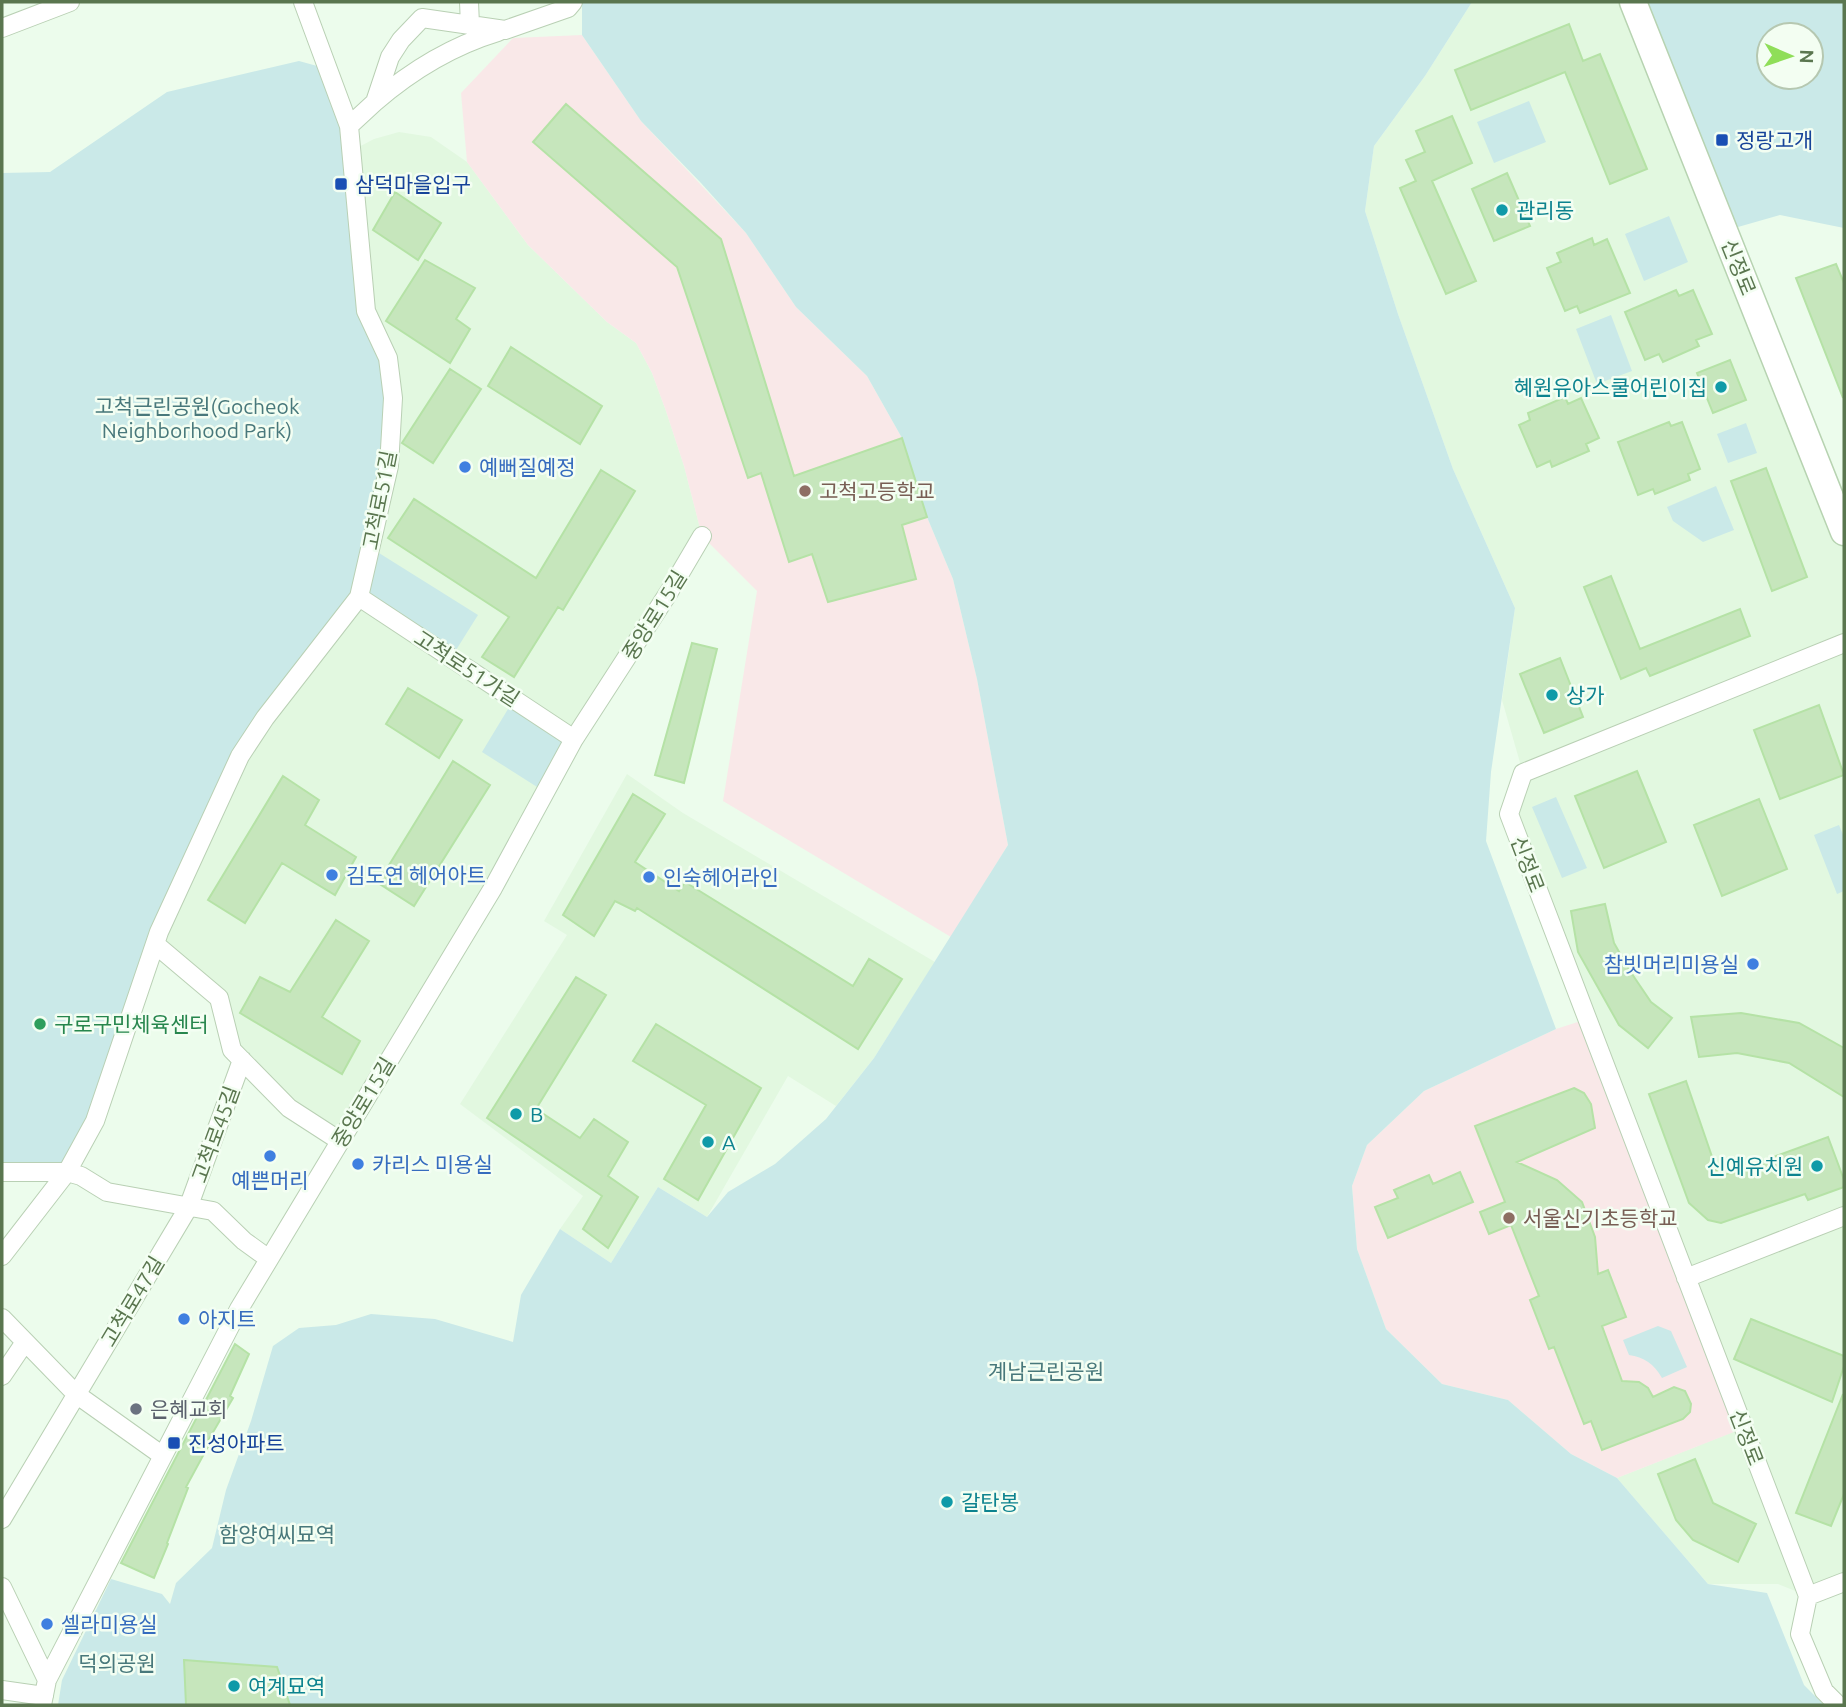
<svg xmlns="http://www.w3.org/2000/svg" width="1846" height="1707" font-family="Ubuntu,'Noto Sans KR',sans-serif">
	<rect width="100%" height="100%" fill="#ecfcec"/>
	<path fill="#e2f8e0" d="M1472,2H1633L1844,532V1582L1808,1596L1778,1584H1708L1617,1478L1743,1428L1509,814L1523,773L1502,700L1515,608L1453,469L1398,314L1365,211L1374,146L1425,76Z
		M399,132L431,137L467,162L528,245L607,322L636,343L652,373L666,411L684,466L702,536L340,1141L232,1050L219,998L155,944L366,311L351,151L374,139Z
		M627,774L683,813L935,962L874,1058L836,1106L788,1076L707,1217L658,1187L611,1263L560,1229L583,1196L460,1104L567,935L544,921Z"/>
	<path fill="#f9e8e8" d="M582,35L641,121L746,233L796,307L867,376L902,438L927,517L953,579L977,679L1008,845L951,937L723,801L757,591L702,536L684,466L666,411L652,373L636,343L607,322L528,245L467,162L461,93L513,38Z
		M1587,1019L1744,1428L1617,1478L1571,1454L1508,1400L1442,1384L1386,1329L1357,1249L1352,1186L1367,1145L1424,1091L1556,1029Z"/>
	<path fill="#cae9e8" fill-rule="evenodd" d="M582,2H1472L1425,76L1374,146L1365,211L1398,314L1453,469L1515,608L1491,772L1486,841L1556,1029L1424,1091L1367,1145L1352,1186L1357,1249L1386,1329L1442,1384L1508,1400L1571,1454L1617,1478L1708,1584L1767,1593L1804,1685L1824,1705H58L62,1680L111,1579L162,1594L170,1604L176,1583L212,1548L226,1490L251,1421L273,1346L299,1328L336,1325L371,1314L435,1319L513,1342L521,1295L560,1229L611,1263L658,1187L707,1217L728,1192L775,1164L826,1119L874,1058L1008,845L977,679L953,579L927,517L902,438L867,376L796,307L746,233L701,183L641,121L582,35Z
		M1633,2H1844V228L1780,215L1724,231ZM1769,35H1811V77H1769Z
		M299,61L328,69L349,126L366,311L393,398L371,548L478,615L451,658L359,598L240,756L67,1172H2V173L50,172L167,92Z
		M1529,101L1546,142L1494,163L1477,122Z
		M1669,216L1688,262L1644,281L1625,234Z
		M1611,315L1632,371L1597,384L1576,329Z
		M1746,423L1757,453L1728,463L1717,434Z
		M1716,486L1734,530L1703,542L1673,521L1667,507Z
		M514,699L574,739L545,792L482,752Z
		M1556,797L1587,868L1562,878L1532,807Z
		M1839,825L1844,837V891L1837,894L1814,835Z
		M1658,1326L1671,1331L1687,1367L1662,1378C1654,1364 1644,1357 1629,1355L1623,1340Z"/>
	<path fill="#c6e6bc" stroke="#b5e2a6" stroke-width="2" d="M1569,24L1583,61L1600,54L1647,169L1610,184L1565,72L1471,110L1455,70Z
		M566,104L721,239L794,476L902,438L927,517L902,525L916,579L828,602L812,554L789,562L761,473L748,478L677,267L533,142Z
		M1452,116L1472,163L1432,181L1476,281L1446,294L1400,188L1416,181L1406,160L1425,152L1416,131Z
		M1507,173L1530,226L1494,241L1472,189Z
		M395,192L441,223L418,260L373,230Z
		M1592,238L1594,245L1607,239L1630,293L1580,313L1577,306L1565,311L1547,268L1561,262L1557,253Z
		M425,260L475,288L456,319L470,329L450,363L386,321Z
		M1836,264L1844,283L1843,398L1796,278Z
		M1676,290L1679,296L1693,290L1712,334L1696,340L1699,346L1663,362L1659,354L1645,360L1625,312Z
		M511,347L602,406L580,444L488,386Z
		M1730,360L1746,400L1713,413L1697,373Z
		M450,369L481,389L433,463L402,443Z
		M1565,397L1568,404L1581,398L1599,438L1586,444L1589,451L1552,467L1550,461L1537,467L1519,425L1530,420L1528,413Z
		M1669,422L1671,426L1682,422L1700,469L1688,474L1690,480L1655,494L1653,489L1638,495L1618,442Z
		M1766,468L1807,577L1772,591L1731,481Z
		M601,470L635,491L563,610L558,607L514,677L482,657L509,617L388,538L414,499L536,578Z
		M1611,576L1640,649L1740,609L1750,636L1650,676L1646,668L1621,679L1584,587Z
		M692,643L717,649L684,783L655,775Z
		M1560,658L1583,717L1544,733L1520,674Z
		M408,688L462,720L439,758L386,724Z
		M1819,705L1844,775L1780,799L1754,730Z
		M453,761L490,785L414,906L378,883Z
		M1637,771L1666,842L1604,868L1575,796Z
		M283,776L319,800L305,825L356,857L335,895L282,863L245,923L208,900Z
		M633,794L665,814L635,862L679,891L685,882L853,986L869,959L902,979L858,1049L637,908L635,911L615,901L594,936L563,915Z
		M1759,799L1787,869L1722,896L1694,825Z
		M1605,904L1614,943L1630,971L1651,1002L1672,1018L1648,1048L1619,1025L1578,952L1571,911Z
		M336,920L369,941L322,1017L360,1041L342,1074L240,1013L260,977L290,992Z
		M576,977L606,995L536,1109L580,1138L594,1119L628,1142L608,1176L638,1197L608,1248L583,1229L602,1196L487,1118Z
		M1741,1013L1799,1023L1844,1048V1097L1789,1063L1737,1053L1699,1057L1691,1017Z
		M656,1024L761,1088L698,1200L664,1179L706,1105L633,1061Z
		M1686,1081L1719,1177L1828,1137L1844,1180V1187L1808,1200L1805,1194L1721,1223L1708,1220L1689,1203L1649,1094Z
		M1574,1088L1584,1093L1591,1104L1595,1128L1517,1162L1557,1180L1582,1202L1595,1237L1598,1274L1608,1270L1626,1317L1602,1326L1622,1381L1639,1382L1648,1388L1653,1397L1674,1387L1685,1391L1691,1404L1690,1412L1683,1419L1602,1450L1591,1421L1584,1424L1554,1347L1549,1349L1530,1300L1539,1296L1511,1225L1489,1234L1480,1212L1505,1202L1475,1126Z
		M1460,1172L1473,1202L1388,1238L1375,1207L1398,1198L1394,1190L1429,1175L1433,1184Z
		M1751,1319L1844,1356V1366L1832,1402L1734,1359Z
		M235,1344L249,1354L230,1396L233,1398L209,1439L211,1441L186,1487L188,1488L167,1543L168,1544L154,1578L121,1563Z
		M1843,1394L1844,1494L1831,1526L1796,1513Z
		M1695,1459L1713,1503L1756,1524L1738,1562L1693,1540L1676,1520L1658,1474Z
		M184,1660L277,1667L290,1705H186Z"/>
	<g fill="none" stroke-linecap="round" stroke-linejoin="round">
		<g stroke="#b9d0b4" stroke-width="20">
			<path id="minor" d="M469,2L470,25
				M2,28L70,2
				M375,102C412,70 452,46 498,32
				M349,126L375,102L390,57L401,40L422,18L505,30L568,8L573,2
				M359,597L574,739
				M155,944L219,998L232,1050L289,1108L340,1141
				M2,1172H67L81,1176L107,1192L213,1211L244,1241L269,1259
				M2,1256L67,1172L95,1121L159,932L240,756L265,718L359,597L389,466L393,398L388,358L366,311L349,126L303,2
				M1686,1278L1844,1216
				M2,1318L76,1394L163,1456
				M2,1376L25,1342
				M2,1519L188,1208L242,1060
				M2,1587L47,1680
				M1808,1596L1844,1582
				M2,1690L44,1696
				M42,1705L47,1680L239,1309L493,888L574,739L669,592L702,536
				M1838,1705L1824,1691L1800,1634L1808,1596L1509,814L1523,773L1844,643"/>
		</g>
		<g stroke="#b7d3b1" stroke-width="29">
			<path id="secondary" d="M1633,2L1844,532"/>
		</g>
		<use href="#minor" stroke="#fff" stroke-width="18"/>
		<use href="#secondary" stroke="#fff" stroke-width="26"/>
	</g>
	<g fill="#1a4fb4" stroke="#f3fef2" stroke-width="2.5">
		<rect x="1715" y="133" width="14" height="14" rx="3.5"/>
		<rect x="334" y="177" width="14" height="14" rx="3.5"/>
		<rect x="167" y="1436" width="14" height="14" rx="3.5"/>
	</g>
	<g fill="#0f9aa8" stroke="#f3fef2" stroke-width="2.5">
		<circle cx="1502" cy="210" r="7"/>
		<circle cx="1721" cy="387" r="7"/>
		<circle cx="1552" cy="695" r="7"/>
		<circle cx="516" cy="1114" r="7"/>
		<circle cx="708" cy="1142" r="7"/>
		<circle cx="1817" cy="1166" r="7"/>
		<circle cx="947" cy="1502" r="7"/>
		<circle cx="234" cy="1686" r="7"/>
	</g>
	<g fill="#3f7fe0" stroke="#f3fef2" stroke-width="2.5">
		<circle cx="465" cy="467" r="7"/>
		<circle cx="332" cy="875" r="7"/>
		<circle cx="649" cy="877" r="7"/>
		<circle cx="1753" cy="964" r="7"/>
		<circle cx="270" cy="1156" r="7"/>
		<circle cx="358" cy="1164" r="7"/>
		<circle cx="184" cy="1319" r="7"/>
		<circle cx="47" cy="1624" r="7"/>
	</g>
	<g fill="#8d6e63" stroke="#f3fef2" stroke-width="2.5">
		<circle cx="805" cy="491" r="7"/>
		<circle cx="1509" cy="1218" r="7"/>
	</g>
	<circle fill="#2e9e5b" stroke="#f3fef2" stroke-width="2.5" cx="40" cy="1024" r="7"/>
	<circle fill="#6b7280" stroke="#f3fef2" stroke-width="2.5" cx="136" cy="1409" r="7"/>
	<g text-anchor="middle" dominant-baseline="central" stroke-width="5" stroke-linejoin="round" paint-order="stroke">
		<g font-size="21" fill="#164399" stroke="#f3fef2" text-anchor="start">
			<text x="1736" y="140">정랑고개</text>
			<text x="355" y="184">삼덕마을입구</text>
			<text x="188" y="1443">진성아파트</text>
		</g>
		<g font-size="21" fill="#0d838f" stroke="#f3fef2" text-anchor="start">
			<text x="1516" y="210">관리동</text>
			<text x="1707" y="387" text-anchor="end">혜원유아스쿨어린이집</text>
			<text x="1566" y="695">상가</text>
			<text x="530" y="1114">B</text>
			<text x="722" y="1142">A</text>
			<text x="1803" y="1166" text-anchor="end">신예유치원</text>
			<text x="961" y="1502">갈탄봉</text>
			<text x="248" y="1686">여계묘역</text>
		</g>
		<g font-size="21" fill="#5a764f" stroke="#f3fef2">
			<text transform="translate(1739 267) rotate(68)">신정로</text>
			<text transform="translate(379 500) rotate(-79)">고척로51길</text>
			<text transform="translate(654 615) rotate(-58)">중앙로15길</text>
			<text transform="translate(467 668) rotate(33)">고척로51가길</text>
			<text transform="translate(1528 864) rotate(69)">신정로</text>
			<text transform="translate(363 1102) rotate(-59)">중앙로15길</text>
			<text transform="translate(215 1134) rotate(-70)">고척로45길</text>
			<text transform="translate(132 1301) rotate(-59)">고척로47길</text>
			<text transform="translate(1747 1437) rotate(69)">신정로</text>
		</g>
		<g font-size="21" fill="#48787b" stroke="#f3fef2">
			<text x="197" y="406">고척근린공원(Gocheok<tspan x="197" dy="24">Neighborhood Park)</tspan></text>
			<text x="1046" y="1371">계남근린공원</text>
			<text x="277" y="1534">함양여씨묘역</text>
			<text x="117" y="1663">덕의공원</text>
		</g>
		<g font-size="21" fill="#366cbe" stroke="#f3fef2" text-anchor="start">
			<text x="479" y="467">예뻐질예정</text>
			<text x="346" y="875">김도연 헤어아트</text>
			<text x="663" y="877">인숙헤어라인</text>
			<text x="1739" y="964" text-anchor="end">참빗머리미용실</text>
			<text x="372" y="1164">카리스 미용실</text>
			<text x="270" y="1180" text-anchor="middle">예쁜머리</text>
			<text x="198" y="1319">아지트</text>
			<text x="61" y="1624">셀라미용실</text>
		</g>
		<g font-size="21" fill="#785e54" stroke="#f3fef2" text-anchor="start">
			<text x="819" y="491">고척고등학교</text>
			<text x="1523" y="1218">서울신기초등학교</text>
		</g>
		<g font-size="21" fill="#27864d" stroke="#f3fef2" text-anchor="start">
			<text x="54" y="1024">구로구민체육센터</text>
		</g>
		<g font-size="21" fill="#5b616d" stroke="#f3fef2" text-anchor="start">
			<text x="150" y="1409">은혜교회</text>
		</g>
	</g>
	<rect width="1846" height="1707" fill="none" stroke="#5a764f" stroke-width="7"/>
	<g transform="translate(1790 56) rotate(92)"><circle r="33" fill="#f3fef2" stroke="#b6c8b1" stroke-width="2"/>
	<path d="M0-5L12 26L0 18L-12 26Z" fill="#8fde59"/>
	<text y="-10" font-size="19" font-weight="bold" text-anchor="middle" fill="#5a764f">N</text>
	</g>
</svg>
